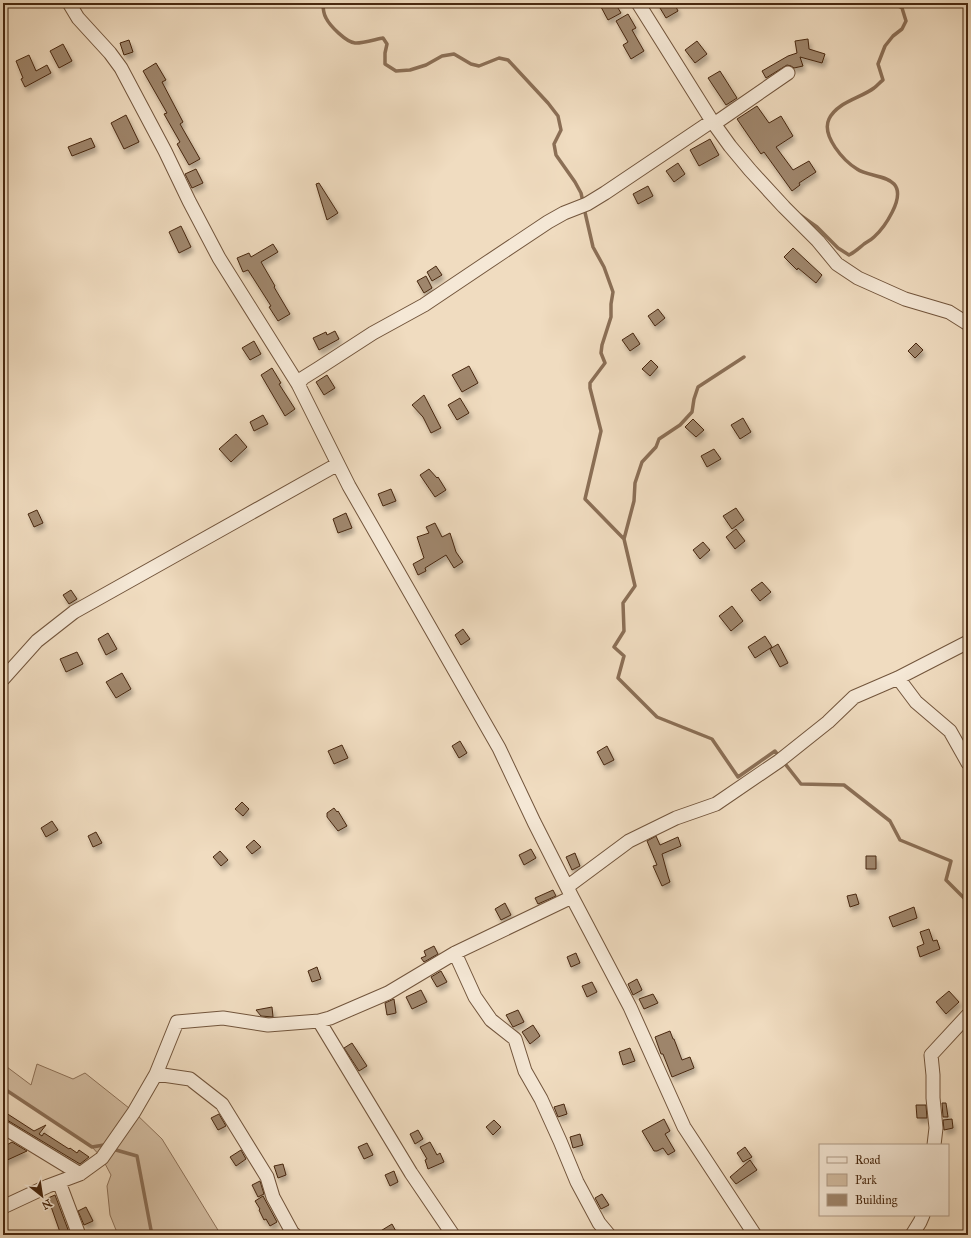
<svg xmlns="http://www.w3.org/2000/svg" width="971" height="1238" font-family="'IM FELL Great Primer',serif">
	<defs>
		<filter id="shadow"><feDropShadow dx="2.5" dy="4.5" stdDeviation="2" flood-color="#0004"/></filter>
	</defs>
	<rect width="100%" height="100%" fill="#f0dcc0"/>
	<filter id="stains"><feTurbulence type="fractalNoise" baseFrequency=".005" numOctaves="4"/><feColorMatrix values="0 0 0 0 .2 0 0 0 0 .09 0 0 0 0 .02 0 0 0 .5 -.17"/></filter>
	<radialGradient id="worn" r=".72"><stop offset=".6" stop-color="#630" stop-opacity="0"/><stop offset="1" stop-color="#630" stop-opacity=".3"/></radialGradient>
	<path fill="#d3bda2" stroke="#8e7259" d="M3,1064L31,1085L37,1064L73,1079L85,1073L134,1112L162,1139L221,1235H118L110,1215L107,1186L111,1175L102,1158L92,1147L3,1088Z"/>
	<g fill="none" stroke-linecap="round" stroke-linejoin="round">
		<path stroke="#8b6f56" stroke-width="3.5" d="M323,3C323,9 323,13 326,18C330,26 346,42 355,43C360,44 377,39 383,38L387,44L385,53V64L396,71L410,70L426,65L442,56L454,54L471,64L479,66L499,58L508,60L548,103L558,116L561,130L554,144L556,155L575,182L581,193L583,202
			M584,208L593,247L604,267L613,292L611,304V317L602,345L601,353L605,363L590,383V388L601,431L585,499L624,539L635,586L623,603L624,631L614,647L624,656L618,678L657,717L712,739L738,777L775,751L801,784L844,785L890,821L900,840L951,861L946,880L968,902
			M800,215L817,227L838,248L849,255C855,252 859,248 864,244C867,242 871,240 874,237C884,228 906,197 894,184C886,175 867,176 857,169C844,161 821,136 829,119C837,102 861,98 874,88C877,86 880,82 883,80L878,64L885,46L893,36L902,29L906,21L902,8L893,3
			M624,539L634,501L635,483L642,462L656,447L659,439L680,425L692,412L694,399L698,387L744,357
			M3,1088L92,1147L104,1145
			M116,1150L137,1156L151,1230L155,1235"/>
	</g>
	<path fill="#9f866c" stroke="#482810" filter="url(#shadow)" d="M608,3H615L621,13L608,20L601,7Z
		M657,3H674L678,11L666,18Z
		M628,14L636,28L632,30L644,51L631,59L623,45L628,42L616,21Z
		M808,39L809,49L825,54L822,63L800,57L803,66L794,68L791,66L787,65L766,78L762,71L788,56L797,53L795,41Z
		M129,40L133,52L124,55L120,43Z
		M697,41L707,54L695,63L685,50Z
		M63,44L72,61L59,68L50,51Z
		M29,55L36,71L47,65L51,73L25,87L21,79L23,78L16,61Z
		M156,63L166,80L162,82L183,122L180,124L200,159L189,165L177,144L180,142L164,114L167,113L143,71Z
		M720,71L737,98L726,105L708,78Z
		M757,106L769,123L781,116L793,136L776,147L793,170L809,161L816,172L799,183L800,185L792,191L764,152L761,154L737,119Z
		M126,115L139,142L124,149L111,123Z
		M91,138L95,147L72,156L68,147Z
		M710,139L719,155L699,166L690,150Z
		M678,163L685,174L674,182L666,171Z
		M196,169L203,183L192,188L185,174Z
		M319,183L338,213L327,220L316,184Z
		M648,186L653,196L638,204L633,194Z
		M181,226L191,247L179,253L169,232Z
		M273,244L278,252L261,262L275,286L274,287L290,314L278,321L269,307L271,306L248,270L243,272L237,258L249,253L251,257Z
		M793,248L822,275L816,283L798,268L797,270L784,257Z
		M436,266L442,275L432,281L427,272Z
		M426,276L432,288L424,293L417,281Z
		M658,309L665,318L655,326L648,316Z
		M335,331L339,339L319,350L313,338L326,332L327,335Z
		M633,333L640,344L630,351L622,340Z
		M254,341L261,354L250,360L242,348Z
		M916,343L923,350L915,358L908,351Z
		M651,360L658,367L650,376L642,369Z
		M469,366L478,383L462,392L452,375Z
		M272,368L281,383L279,384L295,409L285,416L261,375Z
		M327,375L335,388L324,395L316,382Z
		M424,395L441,428L431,433L423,417L412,405Z
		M460,398L469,413L457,420L448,405Z
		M263,415L268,424L254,431L250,422Z
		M743,418L751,432L740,439L731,425Z
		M693,419L704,430L696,437L685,427Z
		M236,434L247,447L231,462L219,449Z
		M714,449L721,459L707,467L701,456Z
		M429,469L437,478L438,477L446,490L435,497L420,475Z
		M391,489L396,501L383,506L378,494Z
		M736,508L744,520L732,529L723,516Z
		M37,510L43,523L34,527L28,514Z
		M346,513L352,528L338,533L333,519Z
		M435,523L442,537L450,533L456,552L463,562L454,568L446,555L425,568L426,571L418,575L413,564L424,558L417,537L429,533L426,527Z
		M736,529L745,541L735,549L726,537Z
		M703,542L710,550L700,559L693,550Z
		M762,582L771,592L760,601L751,590Z
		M71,590L77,599L69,604L63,595Z
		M732,606L743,621L731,631L719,616Z
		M463,629L470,639L461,645L455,635Z
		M108,633L117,649L106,655L98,639Z
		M765,636L772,647L755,658L748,647Z
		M778,644L788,663L780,667L770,649Z
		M77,652L83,664L66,672L60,659Z
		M122,673L131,689L116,698L106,682Z
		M460,741L467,753L459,758L452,746Z
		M342,745L348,758L334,764L328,751Z
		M607,746L614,760L604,765L597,752Z
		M242,802L249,809L243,816L235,809Z
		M334,808L337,812L338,811L347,826L338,831L327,817V813Z
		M52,821L58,830L46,837L41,828Z
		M96,832L102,843L93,847L88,836Z
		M656,836L660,845L678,837L681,846L662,854L668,876L670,882L662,886L653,866L657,865L647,841Z
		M254,840L261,847L252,854L246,847Z
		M531,849L536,858L524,865L519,855Z
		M220,851L228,860L221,866L213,857Z
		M575,853L580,866L572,870L566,857Z
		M866,856H876V869H866Z
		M553,890L556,896L538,904L535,898Z
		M856,894L859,904L850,907L847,896Z
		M505,903L511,915L501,920L495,909Z
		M914,907L917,918L893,927L889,917Z
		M929,929L933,941L937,940L940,949L920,957L917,947L924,944L920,932Z
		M434,946L438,954L424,962L421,958L426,956L424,951Z
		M576,953L580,963L571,967L567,957Z
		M317,967L321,979L312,982L308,971Z
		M441,971L447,982L437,987L431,977Z
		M637,979L642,990L633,995L628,984Z
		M592,982L597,992L587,997L582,986Z
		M421,990L427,1002L412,1009L406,997Z
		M949,991L959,1002L946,1014L936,1002Z
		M653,994L658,1003L644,1009L639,999Z
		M394,999L396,1013L387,1015L385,1003Z
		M272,1007L273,1017L261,1016L256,1010Z
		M518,1010L524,1022L513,1027L506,1015Z
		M533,1025L540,1036L530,1044L522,1032Z
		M670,1031L673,1039H674L682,1060L690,1057L694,1068L672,1077L663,1054H661L655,1037Z
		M352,1043L367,1066L359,1071L344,1048Z
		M630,1048L635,1061L623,1065L619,1052Z
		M942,1103H946L948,1117H943Z
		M564,1104L567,1114L558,1117L554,1107Z
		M916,1105H926L927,1118H917Z
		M3,1111L34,1131L46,1125L39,1134L42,1136L44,1133L69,1149L70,1148L77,1153L79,1150L89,1157L80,1164L7,1120L3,1119Z
		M219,1114L226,1126L218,1130L211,1118Z
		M664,1119L670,1131L665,1134L675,1151L668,1155L663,1148L657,1151H654L642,1131Z
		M952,1119L953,1128L944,1130L943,1120Z
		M494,1120L501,1127L493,1135L486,1127Z
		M418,1130L423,1139L415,1144L410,1134Z
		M580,1134L583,1145L573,1148L570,1137Z
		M12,1142L27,1151L3,1162V1147Z
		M430,1142L437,1155L440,1153L444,1162L428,1169L425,1160L427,1159L420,1147Z
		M367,1143L373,1155L364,1159L358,1147Z
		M745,1147L752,1157L743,1162L737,1153Z
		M241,1150L246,1159L236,1166L230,1157Z
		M750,1160L757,1170L736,1184L730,1177Z
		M283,1164L286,1175L278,1178L274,1166Z
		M394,1171L398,1182L390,1186L385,1175Z
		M260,1181L264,1194L258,1197L252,1185Z
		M602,1194L609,1205L601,1209L595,1198Z
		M55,1195L70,1235H61L48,1198Z
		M263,1196L277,1222L270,1226L266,1219L264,1220L259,1210L260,1209L255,1201Z
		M86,1207L93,1221L84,1225L78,1211Z
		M392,1224L398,1235H374Z"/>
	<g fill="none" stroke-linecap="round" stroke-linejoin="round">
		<g stroke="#72553c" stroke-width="15">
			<path id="minor" d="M69,3L78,18L110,53L121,68L165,151L189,201L219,258L298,384L349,486L499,748L534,822L572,897L630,1007L684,1127L755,1235
				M638,3L712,121L730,146L750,170L784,207L818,241L837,264L858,278L905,299L949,312L968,324
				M714,124L788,73
				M298,384L303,378L319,368L373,333L424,305L488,262L548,222L564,213L587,204L605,193L712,121
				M898,678L916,702L950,731L968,763
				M3,679L37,641L74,612L338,464
				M567,887L629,841L676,818L716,804L779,761L828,722L854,697L898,678L968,642
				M455,953L475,997L491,1020L515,1039L525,1071L541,1099L560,1141L577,1182L599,1223L609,1235
				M319,1021L411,1173L453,1235
				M156,1074L190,1079L222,1104L267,1177L273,1197L292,1232L295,1235
				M3,1127L80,1174
				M934,1145L936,1128L933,1098V1075L931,1055L968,1015
				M59,1182L79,1235
				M3,1207L48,1186L80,1174L102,1158L134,1112L156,1074L177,1022L223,1018L268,1025L319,1021L330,1018L388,993L455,953L572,897
				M912,1235L920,1222L923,1215"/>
		</g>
		<use href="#minor" stroke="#f5e8d6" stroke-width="13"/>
	</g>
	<rect width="971" height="1238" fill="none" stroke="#f0dcc0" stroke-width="16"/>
	<rect x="4" y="4" width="963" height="1230" fill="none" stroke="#482810" stroke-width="2"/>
	<rect x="8" y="8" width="955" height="1222" fill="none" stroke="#482810"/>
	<rect x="819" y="1144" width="130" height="72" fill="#f5e8d6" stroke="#b09b87"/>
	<rect x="827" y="1157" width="20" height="6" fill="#f5e8d6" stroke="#b09b87"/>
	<text x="855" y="1164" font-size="12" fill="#482810">Road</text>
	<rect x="827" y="1174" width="20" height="12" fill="#d3bda2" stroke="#b09b87"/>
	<text x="855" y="1184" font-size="12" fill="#482810">Park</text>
	<rect x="827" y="1194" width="20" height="12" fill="#9f866c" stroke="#b09b87"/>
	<text x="855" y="1204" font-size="12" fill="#482810">Building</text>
	<g transform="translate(42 1196) rotate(150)" stroke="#f5e8d6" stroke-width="3" paint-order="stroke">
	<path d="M0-3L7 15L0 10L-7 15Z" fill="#482810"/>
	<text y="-6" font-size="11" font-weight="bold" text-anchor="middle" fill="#482810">N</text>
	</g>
	<rect width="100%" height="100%" filter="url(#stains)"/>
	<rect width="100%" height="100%" fill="url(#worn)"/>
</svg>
